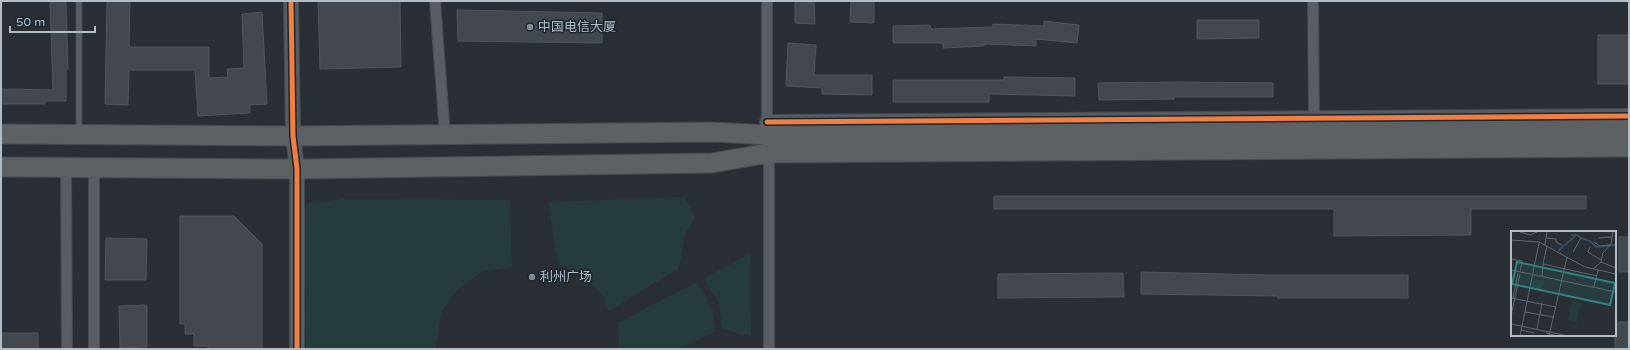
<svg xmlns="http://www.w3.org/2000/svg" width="1630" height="350" font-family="'Varela Round','Noto Sans SC',sans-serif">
	<rect width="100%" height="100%" fill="#292f35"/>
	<path fill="#263c3c" d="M685,197L695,218L685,234L679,268L609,311C600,283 582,276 558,264L548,202Z
		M344,199L510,200L512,267L482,272L457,290L442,311L436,343V349H306L304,204Z
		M750,254L751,335L739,334L722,328L719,304L704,278Z
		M697,282L710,304L716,331L678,349H619L618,323Z"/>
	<path fill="#42484d" stroke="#51565d" d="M50,1H66L68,69H66V101H45V104H1V89L53,90Z
		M107,1H130L129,47H209V78L228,77L227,69L244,68L242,14L262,12L267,104L250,105V113L198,116L195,70H129L128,105L105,104Z
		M318,1H400L401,67L320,69Z
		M795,1H814L815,24L795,23Z
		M851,1H874V23L850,22Z
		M457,10L602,13V43L458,41Z
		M1197,20H1259V38L1197,39Z
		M1044,21L1079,25L1077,43L1036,39V46L984,44V46L943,48V43H893V26L930,25L931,29L993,27V24L1044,26Z
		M1598,35H1629V84H1598Z
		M788,43L816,45L814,75H872V95L822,94V88L786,86Z
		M1004,77L1075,78V96L989,94V102H893V80H1004Z
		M1180,82L1273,83V97H1174V99L1099,100L1098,83Z
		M994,196H1586V209H1471V235L1334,236V209H994Z
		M180,216H234L262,244V349H208V346H194V334H185V324H180Z
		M1619,237H1629V272H1619Z
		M106,238L147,239L146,280H105Z
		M1141,272L1266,275H1408V298H1278V296L1141,294Z
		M1123,273L1124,297L998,298V274Z
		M147,305V347L120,348L119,306Z
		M1615,322H1629V349H1615Z
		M1,333H38V349H1Z"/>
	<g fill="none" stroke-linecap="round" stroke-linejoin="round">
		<g stroke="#474b50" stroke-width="7">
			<path id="lane" d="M79,132V1"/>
		</g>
		<g stroke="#474b50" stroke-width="12">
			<path id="street" d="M435,1L445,135
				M1313,1L1314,123
				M767,127V1
				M769,149V349
				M66,168L67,349
				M94,349V168"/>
		</g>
		<g stroke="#474b50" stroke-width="16">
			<path id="secondary" d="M291,1L293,136L297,169V349
				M767,122L1629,116"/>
		</g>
		<g stroke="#464b51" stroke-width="21">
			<path id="highway" d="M1,134L293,136L713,132L767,135L1629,129
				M1,167L297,169L712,163L769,153L1629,147"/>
		</g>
		<use href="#lane" stroke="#585e63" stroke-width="5"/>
		<use href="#street" stroke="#585e63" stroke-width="10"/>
		<use href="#secondary" stroke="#575c62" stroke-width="14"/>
		<use href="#highway" stroke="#5d6164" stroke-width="19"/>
		<g stroke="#1c2730" stroke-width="8">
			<path id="cycleway" d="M291,1L293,136L297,169V349
				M767,122L1629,116"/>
		</g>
		<use href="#cycleway" stroke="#f27e40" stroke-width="5"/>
	</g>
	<g fill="#828b94" stroke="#1c2730" stroke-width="1.5">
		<circle cx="530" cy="27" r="4"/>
		<circle cx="532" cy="277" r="4"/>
	</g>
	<g text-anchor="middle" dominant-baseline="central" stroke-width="3" stroke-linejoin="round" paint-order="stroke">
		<g font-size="13" fill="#b2bcc7" stroke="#1c2730" text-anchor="start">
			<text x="538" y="27">中国电信大厦</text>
			<text x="540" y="277">利州广场</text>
		</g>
	</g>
	<g transform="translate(1511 231)">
		<rect width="105" height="105" fill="#292f35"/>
		<path d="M21,48L34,50L33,54L27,60L19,57ZM61,70L70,72L66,91L57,89Z" fill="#263c3c"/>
		<path fill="none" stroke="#384d60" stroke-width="2" d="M70,7L79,10L85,16L105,14M47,20L64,5"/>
		<path fill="none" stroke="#60676f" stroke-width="1" d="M9,1L19,4L26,1M60,4H66L70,7L62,21M35,7L45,8V11L51,14M87,7L101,6M0,9L28,11L74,36L105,43M83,11L89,15L99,14M34,14L36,0M36,15L32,33L86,45M79,16L77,21L90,29M0,28L11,30L9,41M90,31L105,37M82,38L90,31L92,22L100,13L102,0M0,39L105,61M31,45L32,33M83,56L87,39M0,67L45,76M2,67L7,42M14,81L42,86M0,85L9,43M0,93L57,105M26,98L31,72M10,99L23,102M35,102L47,105M9,105L28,12M38,105L56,26"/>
		<path fill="#308480" fill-opacity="0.15" stroke="#308480" stroke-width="2" d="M6,31L104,52L99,74L1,53Z"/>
		<rect width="105" height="105" fill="none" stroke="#b2bcc7" stroke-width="2"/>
	</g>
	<rect width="1630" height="350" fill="none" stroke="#b2bcc7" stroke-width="4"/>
	<path d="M10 26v6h85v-6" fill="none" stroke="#b2bcc7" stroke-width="2"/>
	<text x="16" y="26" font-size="12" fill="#b2bcc7" stroke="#1c2730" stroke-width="3" paint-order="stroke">50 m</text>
</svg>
